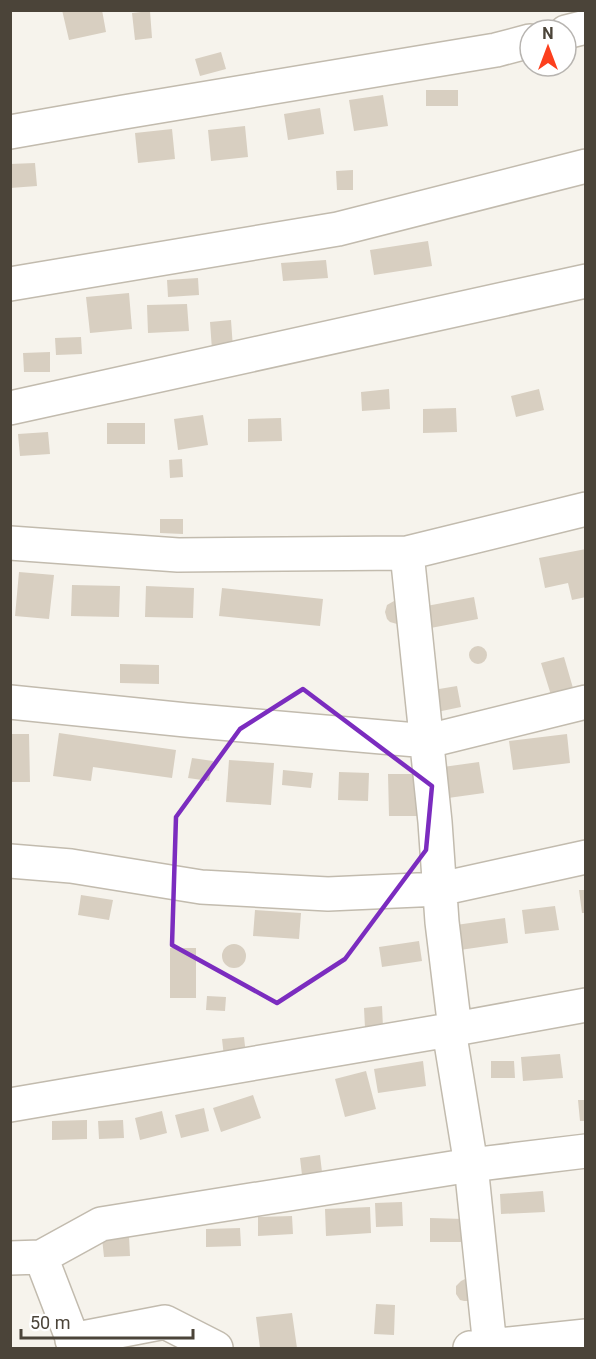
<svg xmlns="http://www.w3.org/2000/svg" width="596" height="1359" font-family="Roboto,sans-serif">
	<rect width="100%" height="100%" fill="#f6f3ec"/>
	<path fill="#d8cfc1" d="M62,10H102L106,32L69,40Z
		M150,11L152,38L135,40L132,13Z
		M221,52L226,69L200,76L195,59Z
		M426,90H458V106H426Z
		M383,95L388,126L354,131L349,100Z
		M320,108L324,134L288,140L284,114Z
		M245,126L248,157L211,161L208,130Z
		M172,129L175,159L138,163L135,133Z
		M35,163L37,186L10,188V164Z
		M353,170V190H337L336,171Z
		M428,241L432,266L374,275L370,250Z
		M326,260L328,278L283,281L281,263Z
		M198,278L199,295L168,297L167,280Z
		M129,293L132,329L90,333L86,297Z
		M187,304L189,331L148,333L147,305Z
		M231,320L233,348L212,350L210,322Z
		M81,337L82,354L56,355L55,338Z
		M50,352V372H24L23,353Z
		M389,389L390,409L362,411L361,392Z
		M539,389L544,410L516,417L511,396Z
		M456,408L457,432L423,433V409Z
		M203,415L208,445L178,450L174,419Z
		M281,418L282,441L248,442V419Z
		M107,423H145V444H107Z
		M48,432L50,454L20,456L18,434Z
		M182,459L183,477L170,478L169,460Z
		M160,519H183V534L160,533Z
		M586,549V597L572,600L568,583L545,588L539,558Z
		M19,572L54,575L49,619L15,616Z
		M72,585L120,586L119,617L71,616Z
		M146,586L194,588L193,618L145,617Z
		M222,588L323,599L320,626L219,616Z
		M474,597L478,619L420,630L416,608Z
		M394,601H398L401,623L397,624L390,622L387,619L385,612L387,605Z
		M469 655a9 9 0 1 1 18 0a9 9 0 1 1-18 0Z
		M564,657L573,688L551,695L541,663Z
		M120,664L159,665V684L120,683Z
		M457,686L461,707L437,712L433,690Z
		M59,733L176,750L172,778L93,767L91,781L53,776Z
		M10,734H29L30,782H10Z
		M567,734L570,763L513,770L509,741Z
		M192,758L213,761L209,781L188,778Z
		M229,760L274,763L271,805L226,802Z
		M479,762L484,793L448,798L443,767Z
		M283,770L313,773L311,788L282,785Z
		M339,772L369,773L368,801L338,800Z
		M388,774H420V816H389Z
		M579,890H586V913H582Z
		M81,895L113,900L109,920L78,915Z
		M555,906L559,930L525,934L522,910Z
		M255,910L301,913L299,939L253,936Z
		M505,918L508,943L460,950L456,925Z
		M419,941L422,961L382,967L379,947Z
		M222 956a12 12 0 1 1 24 0a12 12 0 1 1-24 0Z
		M170,948H196V998H170Z
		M207,996L226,997L225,1011L206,1010Z
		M382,1006L383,1027L365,1028L364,1008Z
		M244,1037L246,1055L224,1057L222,1039Z
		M560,1054L563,1078L523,1081L521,1057Z
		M423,1061L426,1086L378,1093L374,1069Z
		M491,1061H514L515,1078H491Z
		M366,1071L376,1109L345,1117L335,1079Z
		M253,1095L261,1118L221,1132L213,1108Z
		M578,1100H586V1121H580Z
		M204,1108L209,1131L181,1138L175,1115Z
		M162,1111L167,1133L140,1140L135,1118Z
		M87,1120V1139L52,1140V1121Z
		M123,1120L124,1138L99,1139L98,1121Z
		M320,1155L322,1172L302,1175L300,1158Z
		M543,1191L545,1212L501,1214L500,1194Z
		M402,1202L403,1226L376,1227L375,1203Z
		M370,1207L371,1233L326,1236L325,1209Z
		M292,1216L293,1234L258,1236V1217Z
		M430,1218L464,1219V1242H430Z
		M240,1228L241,1246L206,1247V1229Z
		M129,1236L130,1256L104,1257L102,1238Z
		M465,1279H469L471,1301H464L460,1300L456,1294V1286L461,1281Z
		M376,1304L395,1305L394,1335L374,1334Z
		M292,1313L297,1348H260L256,1317Z"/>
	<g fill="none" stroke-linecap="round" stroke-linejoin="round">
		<g stroke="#c2bbae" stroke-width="36">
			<path id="minor" d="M566,32L586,27
				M10,132L124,112L496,50L530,41
				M10,284L338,229L586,166
				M10,408L586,281
				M10,543L178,555L407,553L586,509
				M407,553L435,822L442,922L455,1029
				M10,702L186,720L428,741L586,702
				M10,861L71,866L201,887L328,894L440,889L586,857
				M449,1030L471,1165L490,1347
				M10,1105L455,1029L586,1005
				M41,1257L101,1224L471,1165L586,1151
				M10,1258L41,1257L76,1348
				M72,1340L165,1322L216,1348
				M470,1348L586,1336"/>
		</g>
		<use href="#minor" stroke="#fff" stroke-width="33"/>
	</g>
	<path fill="none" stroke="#7b2cbf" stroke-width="4.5" stroke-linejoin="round" d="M303,689L432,786L426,850L345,959L277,1003L172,945L176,817L240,729Z"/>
	<rect width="596" height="1359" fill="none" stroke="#4b4439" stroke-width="24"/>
	<g transform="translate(548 48)"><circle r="28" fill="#ffffff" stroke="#b7b4b0" stroke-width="1.5"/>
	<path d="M0-4.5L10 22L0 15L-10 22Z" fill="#fc3f1d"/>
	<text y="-9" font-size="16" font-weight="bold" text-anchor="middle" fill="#4b4439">N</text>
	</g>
	<path d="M21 1329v9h172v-9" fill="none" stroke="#4b4439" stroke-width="3"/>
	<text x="30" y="1329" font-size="18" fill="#4b4439" stroke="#ffffff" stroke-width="4.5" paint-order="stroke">50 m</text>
</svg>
